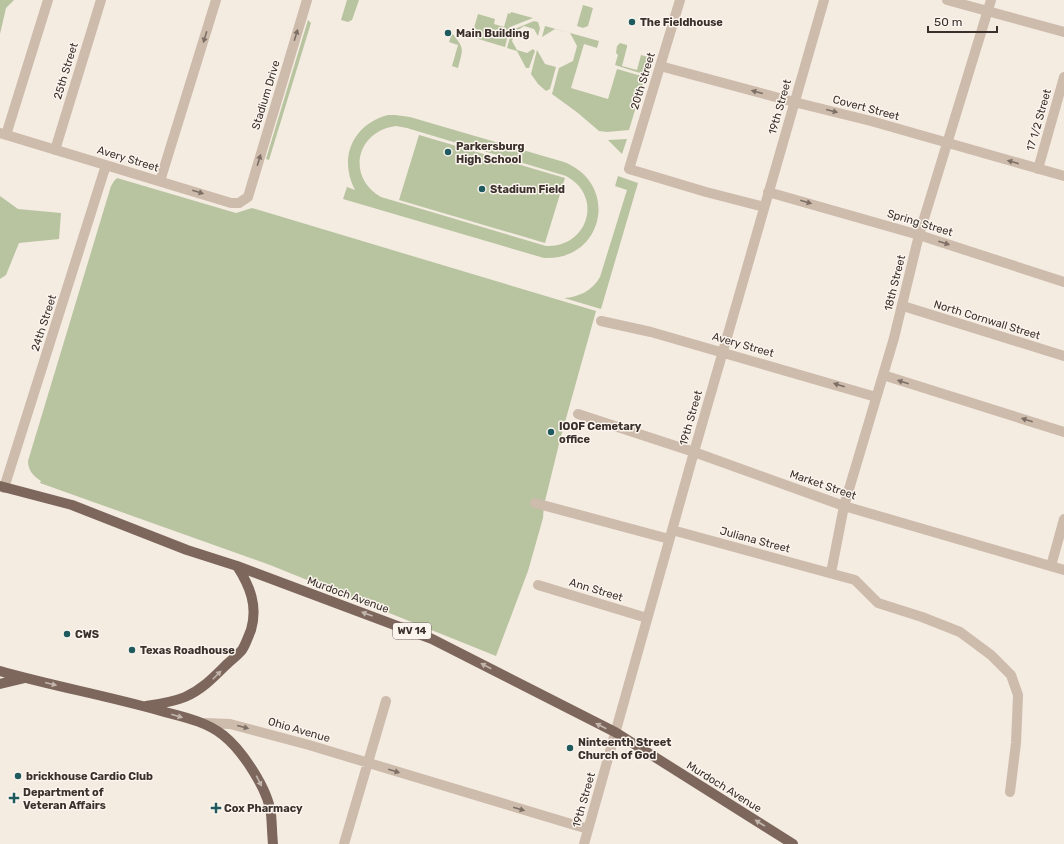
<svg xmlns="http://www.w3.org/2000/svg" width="1064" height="844" font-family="Rubik,sans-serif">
	<rect width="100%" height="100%" fill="#f4ebe1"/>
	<path fill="#b8c4a0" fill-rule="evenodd" d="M0,0H14L6,8L0,34Z
		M347,0H359L352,20L348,22L341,20Z
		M583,5L593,8L588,26L583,28L577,26Z
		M511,12L533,18L510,27L505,47L465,35L466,31L467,32V34L472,35L478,14L495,19L494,24L504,27L508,13L510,14Z
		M308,20L311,23L269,160L266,159Z
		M534,21L538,22L540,28L538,36L534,29L524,26L515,32L512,41L517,50L527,53L533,49L535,51L529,68H526L517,51L507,48L512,30Z
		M545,26L599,41L597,48L584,44L571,88L608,99L617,69L645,77L629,130L607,132L599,131L578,113L552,94L559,68L573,61L577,46L570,33L555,29L542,37Z
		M452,33C465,49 463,48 458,68L452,66L458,45L449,42Z
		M620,43L627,45V47L622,66L637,70L641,55L651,58L646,75L615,65L618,55L616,53L617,46Z
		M537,50L545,64L556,67L550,89L546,91L538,84L531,74Z
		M388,115H395L410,117L564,162C620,184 604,261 544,258L343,199L347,187L355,190C338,158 353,124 388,115ZM396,126L407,128L566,176C604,196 588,248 546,246L381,197C346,177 356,131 396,126Z
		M419,135L565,178L545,243L399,200Z
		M627,139L622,154L608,140Z
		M618,176L638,183L601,309L564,298C579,297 592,291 600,277L627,190L615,186Z
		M117,178L236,213L252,208L596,311L560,440L544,505L543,518L528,571L496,656L270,565L40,483L41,481C33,476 28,470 28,461L111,186L114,181Z
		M0,196L18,209L61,213L59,239L19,243L6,275L0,279Z"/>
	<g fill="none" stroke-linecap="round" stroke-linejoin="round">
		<path stroke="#cdbbac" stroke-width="10" d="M680,0L629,169L706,192L764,207
			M947,0L1064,32
			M660,66L794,102L871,121L1064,176
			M0,133L231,203H239L248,197L307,0
			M6,135L48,0
			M55,150L101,0
			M1038,169L1064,77
			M160,181L216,0
			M768,192L919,235L1064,282
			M903,306L1064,356
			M601,321L651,332L876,397
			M883,375L1064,432
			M578,414L694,452L844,506L1064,570
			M4,488L106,165
			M535,503L669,539
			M672,530L855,580L878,603L922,617L960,632L991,655L1011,675L1018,695L1016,743L1010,792
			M1051,566L1064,519
			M831,573L844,506L894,338L919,235L991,0
			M538,585L647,618
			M204,723L230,724L309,745L588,829
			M344,844L386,701
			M584,844L694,452L824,0"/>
		<path stroke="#7d675c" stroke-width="10" d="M0,486L72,505L187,550L237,566L432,639L615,732L793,844
			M0,671C53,686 108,696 161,711C183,717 205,721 223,735C242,750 268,789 271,814C272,824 272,834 273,844
			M0,684L25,678
			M146,706C159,704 173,702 185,697C201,690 212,679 224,667C230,661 237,656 242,650C246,644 248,637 251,630C258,606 250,586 237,566"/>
	</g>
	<defs><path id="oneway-solid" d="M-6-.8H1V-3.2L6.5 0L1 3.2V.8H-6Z"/></defs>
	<g fill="#7d6f65">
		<use href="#oneway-solid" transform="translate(296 35) rotate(-73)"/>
		<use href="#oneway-solid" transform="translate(205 37) rotate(107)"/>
		<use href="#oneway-solid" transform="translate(757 92) rotate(-165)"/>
		<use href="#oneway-solid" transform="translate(832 111) rotate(14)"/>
		<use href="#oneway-solid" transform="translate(259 160) rotate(-73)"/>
		<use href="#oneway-solid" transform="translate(1013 162) rotate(-164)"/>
		<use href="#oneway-solid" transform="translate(198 192) rotate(17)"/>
		<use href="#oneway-solid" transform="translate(806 202) rotate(16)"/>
		<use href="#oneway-solid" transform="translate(944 243) rotate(18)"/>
		<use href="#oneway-solid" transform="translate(903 382) rotate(-163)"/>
		<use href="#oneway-solid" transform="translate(839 385) rotate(-163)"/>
		<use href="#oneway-solid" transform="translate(1027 420) rotate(-163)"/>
		<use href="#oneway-solid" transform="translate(243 727) rotate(15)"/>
		<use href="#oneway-solid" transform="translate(394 771) rotate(17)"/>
		<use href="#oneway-solid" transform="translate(519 809) rotate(16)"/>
	</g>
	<g fill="#c2b5ac">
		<use href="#oneway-solid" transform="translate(367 614) rotate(-160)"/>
		<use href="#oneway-solid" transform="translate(486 666) rotate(-153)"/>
		<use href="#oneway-solid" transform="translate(217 675) rotate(-45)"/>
		<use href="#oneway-solid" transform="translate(51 684) rotate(14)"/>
		<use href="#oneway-solid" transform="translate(177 716) rotate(16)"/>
		<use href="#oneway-solid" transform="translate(601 726) rotate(-153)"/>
		<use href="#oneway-solid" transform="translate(259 781) rotate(63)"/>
		<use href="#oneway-solid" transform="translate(760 823) rotate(-148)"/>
	</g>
	<g fill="#1f5a5e" stroke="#fbf5ee" stroke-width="1.5">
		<circle cx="632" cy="22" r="4"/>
		<circle cx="448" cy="33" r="4"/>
		<circle cx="448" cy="152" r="4"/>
		<circle cx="482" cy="189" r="4"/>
		<circle cx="551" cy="432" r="4"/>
		<circle cx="67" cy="634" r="4"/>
		<circle cx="132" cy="650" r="4"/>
		<circle cx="570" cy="748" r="4"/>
		<circle cx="18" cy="776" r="4"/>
		<path d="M12 792h4v4h4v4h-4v4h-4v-4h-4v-4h4z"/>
		<path d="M214 802h4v4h4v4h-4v4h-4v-4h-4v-4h4z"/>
	</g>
	<g text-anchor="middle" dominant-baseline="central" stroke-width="3" stroke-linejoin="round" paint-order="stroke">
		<rect fill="#fbf5ee" stroke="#756b66" stroke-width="1" x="393" y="623" width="38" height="16" rx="3"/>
		<g font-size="10" font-weight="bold" fill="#3b302b">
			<text x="412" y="631">WV 14</text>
		</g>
		<g font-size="11" font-weight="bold" fill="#3b302b" stroke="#fbf5ee" text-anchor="start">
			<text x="640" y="22">The Fieldhouse</text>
			<text x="456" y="33">Main Building</text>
			<text x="456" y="146">Parkersburg<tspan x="456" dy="13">High School</tspan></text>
			<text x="490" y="189">Stadium Field</text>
			<text x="559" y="426">IOOF Cemetary<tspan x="559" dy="13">office</tspan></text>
			<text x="75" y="634">CWS</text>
			<text x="140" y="650">Texas Roadhouse</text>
			<text x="578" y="742">Ninteenth Street<tspan x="578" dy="13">Church of God</tspan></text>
			<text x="26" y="776">brickhouse Cardio Club</text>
			<text x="23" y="792">Department of<tspan x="23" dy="13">Veteran Affairs</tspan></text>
			<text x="224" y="808">Cox Pharmacy</text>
		</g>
		<g font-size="11" fill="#3b302b" stroke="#fbf5ee">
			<text transform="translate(66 71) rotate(-73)">25th Street</text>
			<text transform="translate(643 81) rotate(-73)">20th Street</text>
			<text transform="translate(266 95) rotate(-73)">Stadium Drive</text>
			<text transform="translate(780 107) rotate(-74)">19th Street</text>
			<text transform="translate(866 108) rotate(15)">Covert Street</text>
			<text transform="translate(1039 120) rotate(-74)">17 1/2 Street</text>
			<text transform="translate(128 159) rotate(17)">Avery Street</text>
			<text transform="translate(920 223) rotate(17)">Spring Street</text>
			<text transform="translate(895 283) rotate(-76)">18th Street</text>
			<text transform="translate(987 320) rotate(17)">North Cornwall Street</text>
			<text transform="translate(44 323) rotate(-72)">24th Street</text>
			<text transform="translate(743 345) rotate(16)">Avery Street</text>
			<text transform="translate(691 418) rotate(-74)">19th Street</text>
			<text transform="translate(823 485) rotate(19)">Market Street</text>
			<text transform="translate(755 540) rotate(15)">Juliana Street</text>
			<text transform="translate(596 590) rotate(17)">Ann Street</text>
			<text transform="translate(348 595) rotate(20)">Murdoch Avenue</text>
			<text transform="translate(299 730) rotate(16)">Ohio Avenue</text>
			<text transform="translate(724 787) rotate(32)">Murdoch Avenue</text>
			<text transform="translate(584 800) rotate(-74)">19th Street</text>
		</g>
	</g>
	<path d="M928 26v6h69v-6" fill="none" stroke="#3b302b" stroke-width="2"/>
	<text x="934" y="26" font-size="12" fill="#3b302b" stroke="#fbf5ee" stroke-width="3" paint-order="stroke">50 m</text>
</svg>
